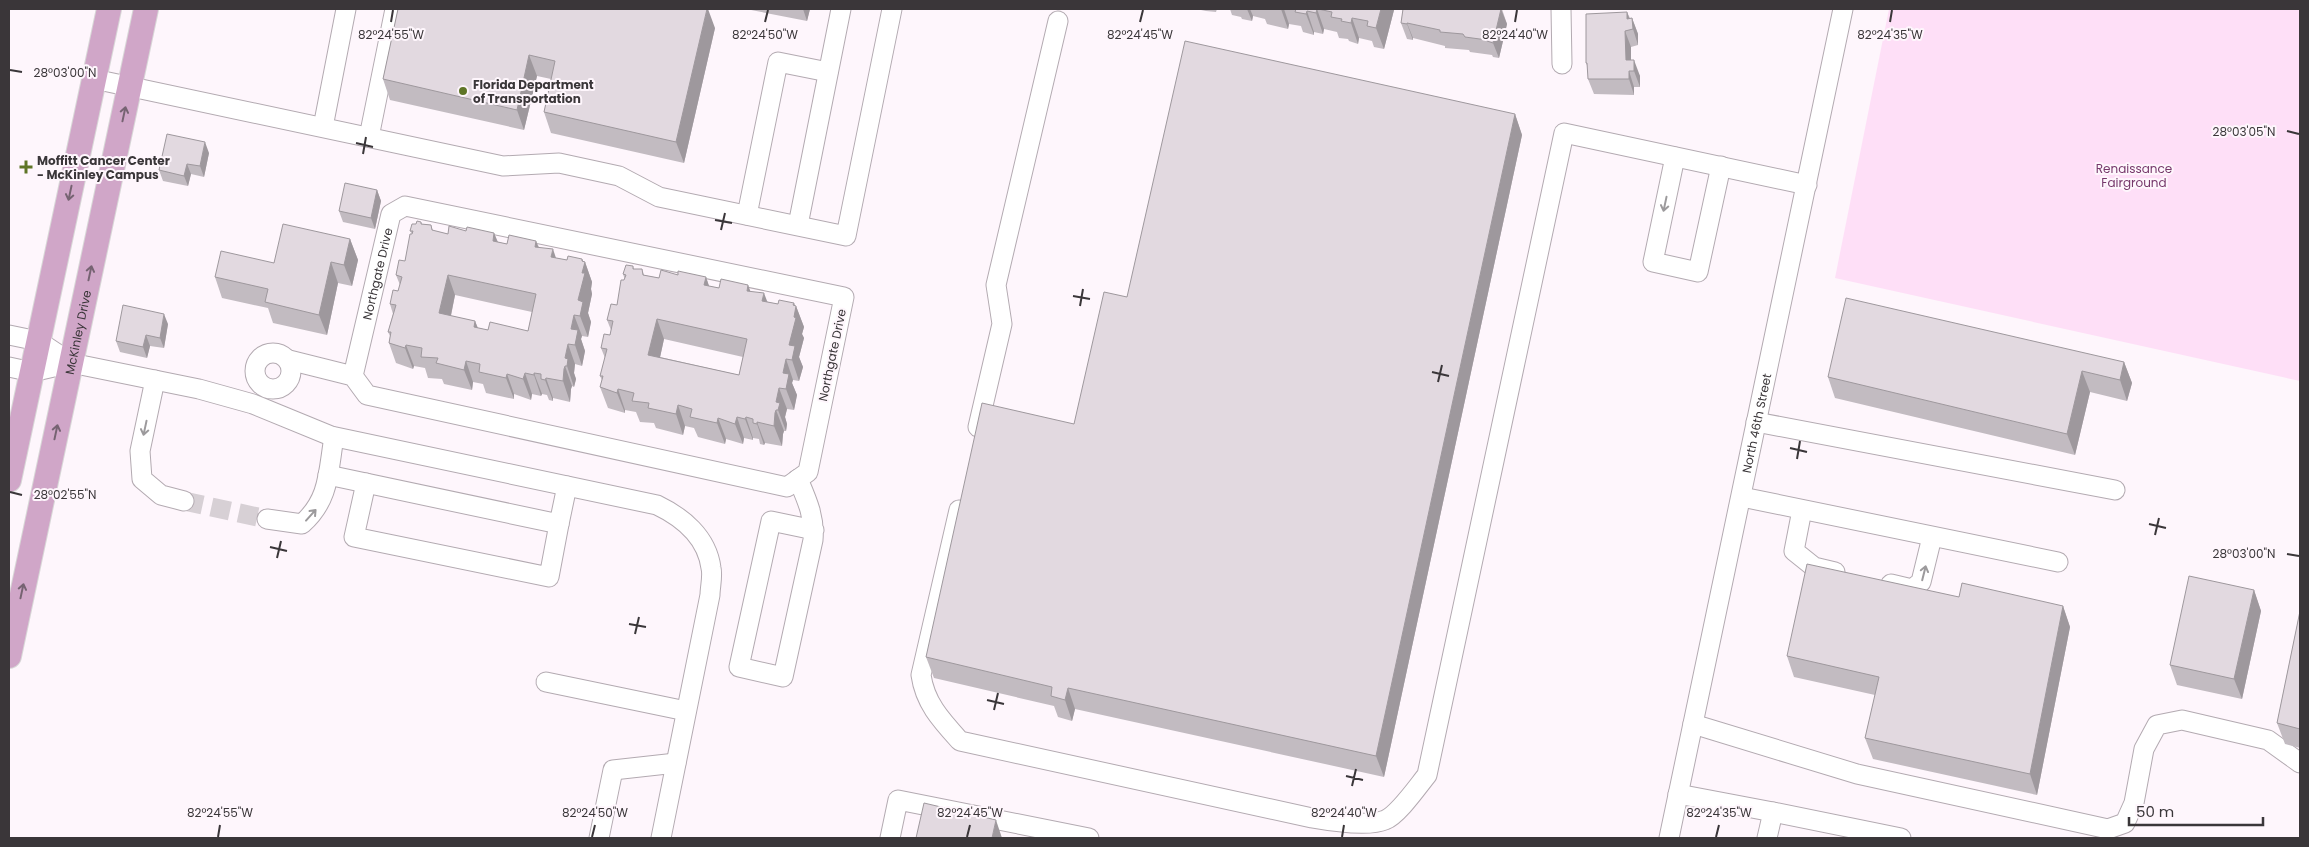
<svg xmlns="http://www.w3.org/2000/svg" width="2309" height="847" font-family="Poppins,sans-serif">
	<rect width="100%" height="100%" fill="#fef6fc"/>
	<path fill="#fedff7" d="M1889,9H2300V381L1835,278Z"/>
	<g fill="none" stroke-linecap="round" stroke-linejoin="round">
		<path stroke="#d7d0d5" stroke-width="19" stroke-dasharray="19 9" stroke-linecap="butt" d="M184,501L267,519"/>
		<g stroke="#b3aab1" stroke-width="21">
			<g id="minor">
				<path d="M1561,9L1562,64"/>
				<path d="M94,79L503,166L559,163L619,176L659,197L846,236L892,9"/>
				<path d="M323,127L346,9"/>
				<path d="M369,137L395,9"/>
				<path d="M1675,157L1653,262L1698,272L1721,166"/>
				<path d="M747,215L778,62L828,72"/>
				<path d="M798,225L841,9"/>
				<path d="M9,335L38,341L71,363L199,389L253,404L331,436L657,505C682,517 707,537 711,568C713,576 710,587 710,595L661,838"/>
				<circle cx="273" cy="371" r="18"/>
				<path id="s1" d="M289,360L353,376L391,214L405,206L844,297L808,472L787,487L367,395L353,376"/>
				<path d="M9,367L32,372L71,363"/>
				<path d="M155,380L140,451L142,479L161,495L184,501"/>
				<path d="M1756,422L2115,490"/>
				<path d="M978,427L1002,324L996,285L1058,21"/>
				<path d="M328,475L559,524L567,486"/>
				<path d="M798,479C807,500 815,517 813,540L783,677L739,667L771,521L814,530"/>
				<path d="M366,483L354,537L549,577L559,524"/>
				<path d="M1742,497L2058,562"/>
				<path d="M959,510L921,675C925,703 941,720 960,741L1312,818C1329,821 1369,827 1385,820C1398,815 1418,786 1427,775L1564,133L1807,185"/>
				<path d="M1802,510L1794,551L1814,567L1835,572"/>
				<path d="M267,519L302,524C330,499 328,472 334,437"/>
				<path d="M1891,584L1912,589L1921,582L1932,537"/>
				<path d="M546,682L686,711"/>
				<path d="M1693,724L1857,774L2108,829L2125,823L2134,803L2144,749L2157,725L2182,720L2268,740L2300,763"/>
				<path d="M1678,794L1773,812L1767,838"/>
				<path d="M1773,812L1901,838"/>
				<path d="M599,838L613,770L676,763"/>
				<path d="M890,838L898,800L1089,838"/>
				<path id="s2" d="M1669,838L1843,9"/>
			</g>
		</g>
		<g stroke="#d8d7d7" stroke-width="26">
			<g id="major">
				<path d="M9,480L109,9"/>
				<path id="s3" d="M9,656L146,9"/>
			</g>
		</g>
		<use href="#minor" stroke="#fff" stroke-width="19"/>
		<use href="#major" stroke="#d0a6c8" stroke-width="24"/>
	</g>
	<path fill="#c2bbc1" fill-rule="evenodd" d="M398,9L715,28L684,163L551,133L544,112L551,79L537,76L524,130L390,100L383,79Z
		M746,9H810L807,21Z
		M1196,9H1217L1216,12L1206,11Z
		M1228,9H1393L1394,10L1384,49L1374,47L1372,41L1359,38L1358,44L1349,41L1348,39L1339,38L1337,32L1324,29L1323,34L1314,32V35L1303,32L1301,26L1289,24L1288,29L1267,24L1265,19L1253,16L1252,21L1242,19L1241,17L1232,15L1230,9Z
		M1403,9H1502L1507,24L1499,58L1493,57L1492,55L1470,52L1469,50L1445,48V46L1413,38V40L1407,39L1401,23Z
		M1627,12L1630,18H1632L1638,34V45L1631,47V60L1640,76V87H1634V95L1594,94L1588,79V68L1586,63Z
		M1515,114L1522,135L1384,777L1075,709L1072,721L1058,717L1054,706L934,678L926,657L1074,424L1127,297Z
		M209,153L204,177L191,174L188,186L163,181L159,170Z
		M377,190L381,201L375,229L343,222L339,211Z
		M421,222L422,224L431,225L433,231L448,234L466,231L494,233L498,242L507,244L536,241L539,247L556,258L567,260L582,259L583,261L585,262L592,282L591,289L592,294L588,313L591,322L588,337L582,336L581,339L585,351L582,366L575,364L574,373L576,379L574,387L572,386L571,389L570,402L553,398V401L549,400L547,395L542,394L541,396L532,394L531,400L514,394V399L486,393L483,384L473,382L472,390L444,384L442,379L428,378L425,368L414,366L413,369L396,363L389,343L390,336L388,332L393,314L390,304L398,291L400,285L396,275L405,261L412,234L410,231L416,224ZM455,295L532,312L528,331L488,330L478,328L475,321L451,316Z
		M350,239L358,260L352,286L338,283L327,335L273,323L268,308L222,298L215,277L274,263Z
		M633,266L634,269H642L644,275L659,278L678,275L706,277L709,286L719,288L748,285L750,292L768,302L778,304L794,303L795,306H796L804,327L802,334L804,338L799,357L803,367L799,381L793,380L792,383L797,395L794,410L787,409L785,417L787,424L786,431H784L783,434L782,446L765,443L764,445L760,444L759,439L753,438V440L744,438L743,444L726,439L725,444L698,437L694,428L685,426L683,435L656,428L654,423L640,422L636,412L625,410V413L608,408L600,387L602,380L600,376L605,358L601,348L610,335L611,330L607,320L617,305L625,280L623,274ZM664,339L743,357L739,375L660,357Z
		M168,324L164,348L150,346L147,358L120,352L116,341Z
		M2124,362L2132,383L2127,401L2090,392L2075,455L1835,398L1828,377Z
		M2254,590L2261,611L2242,699L2177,685L2170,665Z
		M1959,597L2063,606L2070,627L2037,795L1873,759L1865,738L1875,695L1794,677L1787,656Z
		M2300,611V748L2285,744L2277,723Z"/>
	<path fill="#9e989d" d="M707,9H708L715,28L684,163L676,142Z
		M803,9H810L807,21Z
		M1247,9H1250L1253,16L1252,21Z
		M1281,9H1284L1289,24L1288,29Z
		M1317,9L1324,29L1323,34L1316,13Z
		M1381,9H1393L1394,10L1384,49L1376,28Z
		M1501,9L1507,24L1499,58L1493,43Z
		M1307,11L1314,32V35L1306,14Z
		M1627,12L1632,26V18L1638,34V45L1633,29L1627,19Z
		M1352,18L1359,38L1358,44L1351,23Z
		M1407,23L1413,38V40L1407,24Z
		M1625,31L1631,47V71L1626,60Z
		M529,55L537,76L524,130L517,110Z
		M1634,60L1640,76V87L1634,71Z
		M1629,71L1634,87V95L1629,79Z
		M1515,114L1522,135L1384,777L1376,756Z
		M205,142L209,153L204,177L200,166Z
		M187,164L191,174L188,186L184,176Z
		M377,190L381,201L375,229L371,218Z
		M494,233L502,253L493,241Z
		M350,239L358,260L352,286L344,265Z
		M536,241L544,262L535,247Z
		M553,249L560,270L551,257Z
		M582,259L584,264L585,262L592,282L591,289L592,294L588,313L591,322L588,337L580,316L578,300L582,273Z
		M331,262L338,283L327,335L319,315Z
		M448,275L455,295L447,334L439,313Z
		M706,277L713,298L704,285Z
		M748,285L756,306L747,291Z
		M764,293L772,314L762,301Z
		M794,303L796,309V306L804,327L802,334L804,338L799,357L803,367L799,381L792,360L789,345L794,317Z
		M164,314L168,324L164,348L160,338Z
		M574,315L582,336L581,339L585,351L582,366L575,345L571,329Z
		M657,319L664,339L656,376L648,355Z
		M475,321L483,342L474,327Z
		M146,335L150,346L147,358L143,347Z
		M568,344L575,364L574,373L576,379L574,387L567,366L565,358Z
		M406,345L414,366L413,369L405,348Z
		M786,359L793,380L792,383L797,395L794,410L786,389L783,373Z
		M466,361L473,382L472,390L464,370Z
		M2124,362L2132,383L2127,401L2120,380Z
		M565,366L572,386L571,389L570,402L563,381L564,369Z
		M2082,371L2090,392L2075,455L2067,434Z
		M525,373L532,394L531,400L523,379Z
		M534,373L542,394L541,396L534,375Z
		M507,374L514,394V399L506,378Z
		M546,378L553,398V401L545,380Z
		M779,388L787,409L785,417L787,424L786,431L778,410L776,402Z
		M618,389L625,410V413L617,393Z
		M678,405L685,426L683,435L676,414Z
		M776,410L784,431L783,434L782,446L774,426L775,413Z
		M737,417L744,438L743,444L735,424Z
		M746,417L753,438V440L745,419Z
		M718,418L726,439L725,444L717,423Z
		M757,422L765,443L764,445L757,424Z
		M2254,590L2261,611L2242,699L2234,679Z
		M2063,606L2070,627L2037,795L2030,774Z
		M1068,688L1075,709L1072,721L1065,700Z
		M996,820L1002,838H992Z"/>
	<path fill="#e2d9e0" stroke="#9e989d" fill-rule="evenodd" d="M398,9H707L676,142L544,112L555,61L529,55L517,110L383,79Z
		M1296,9H1317L1316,13L1307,11L1306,14L1295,12Z
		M1318,9H1381L1376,28L1367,26L1368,21L1352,18L1351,23L1341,21L1342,19L1331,17L1332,12Z
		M1403,9H1501L1493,43L1487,41V40L1465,37L1463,34L1440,32V30L1407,23V24L1401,23Z
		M1627,12V19L1632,18L1633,29L1625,31L1626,60H1634V71H1629V79H1588L1587,63H1586V14Z
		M1185,41L1515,114L1376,756L1068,688L1065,700L1051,696L1052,687L926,657L982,403L1074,424L1104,292L1127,297Z
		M167,134L205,142L200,166L187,164L184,176L159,170Z
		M345,183L377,190L371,218L339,211Z
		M417,221L421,222V224L431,225L432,230L448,234L449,226L466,231L467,227L494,233L493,241L507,244L509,235L536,241L535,247L553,249L551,257L567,260L568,256L582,259V261L585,262L582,273H585L578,300L583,302L580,316L574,315L571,329L578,330L575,345L568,344L565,358L568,359L567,366H565L564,369L563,381L546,378L545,380L541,379V374L534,373V375L525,373L523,379L507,374L506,378L479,372L480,364L466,361L464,370L436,363L438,358L421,357L422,348L406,345L405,348L389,343L391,332H388L396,305L390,304L393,290L398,291L402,277L396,275L399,260L405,261L410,234H412L413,231H410L412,224H416ZM448,275L536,294L528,331L490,322L488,330L474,327L475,321L439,313Z
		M283,224L350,239L344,265L331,262L319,315L265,302L268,289L215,277L221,251L274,263Z
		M626,265L633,266V269H642L643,275L659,278L661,270L678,275V271L706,277L704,285L719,288L721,279L748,285L747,291L764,293L762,301L778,304L779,300L794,303L793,305L796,306L794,317L796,318L789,345L795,346L792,360L786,359L783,373L789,374L786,389L779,388L776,402L780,403L778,410H776L775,413L774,426L757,422V424L753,423V419L746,417L745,419L737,417L735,424L718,418L717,423L690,417L692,409L678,405L676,414L648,408L649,403L632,401L634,393L618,389L617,393L600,387L603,376H600L607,349L601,348L604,334L610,335L613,321L607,320L611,304L617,305L621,280H624L626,275L623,274ZM657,319L747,339L739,375L648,355Z
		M1846,298L2124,362L2120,380L2082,371L2067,434L1828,377Z
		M123,305L164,314L160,338L146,335L143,347L116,341Z
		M1807,564L1959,597L1962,583L2063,606L2030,774L1865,738L1879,677L1787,656Z
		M2189,576L2254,590L2234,679L2170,665Z
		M2300,611V729L2277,723Z
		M924,803L996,820L992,838H916Z"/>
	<defs><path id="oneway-shaft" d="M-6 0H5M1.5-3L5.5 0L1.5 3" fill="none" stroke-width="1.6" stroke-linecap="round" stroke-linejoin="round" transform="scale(1.25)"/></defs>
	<g stroke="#766372">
		<use href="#oneway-shaft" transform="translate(124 114) rotate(-78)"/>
		<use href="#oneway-shaft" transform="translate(70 193) rotate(102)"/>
		<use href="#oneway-shaft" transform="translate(90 273) rotate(-78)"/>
		<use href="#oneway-shaft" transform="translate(56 432) rotate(-78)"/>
		<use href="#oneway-shaft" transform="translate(22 591) rotate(-78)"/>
	</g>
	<g stroke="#9c9a9c">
		<use href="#oneway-shaft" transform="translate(1665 204) rotate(102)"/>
		<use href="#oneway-shaft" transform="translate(145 428) rotate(102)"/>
		<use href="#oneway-shaft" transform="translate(311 515) rotate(-48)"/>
		<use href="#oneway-shaft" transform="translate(1924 573) rotate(-76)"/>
	</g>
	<path fill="none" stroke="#3a3639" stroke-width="2" d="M391,22L393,10M765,22L768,10M1140,22L1143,10M1515,22L1517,10M1890,22L1892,10M10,70L22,72M2287,131L2299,134M356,143L373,147M363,154L366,137M715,220L732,223M721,230L725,213M1073,296L1090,299M1080,306L1083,289M1432,372L1449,376M1438,382L1442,365M1790,448L1807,452M1797,459L1800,441M10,492L22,495M2149,524L2166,528M2155,535L2159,518M270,547L287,551M2287,554L2299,556M277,558L281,541M629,624L646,627M635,634L639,617M987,700L1004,704M994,710L998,693M1346,776L1363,780M1352,786L1356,769M218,837L220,825M592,837L595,825M967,837L970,825M1342,837L1344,825M1716,837L1719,825"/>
	<g fill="#5e7526" stroke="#fef6fc" stroke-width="2">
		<circle cx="463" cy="91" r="5"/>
		<path d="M23.5 159.5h5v5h5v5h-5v5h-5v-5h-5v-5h5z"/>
	</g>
	<g text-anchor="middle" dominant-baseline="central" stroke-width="4" stroke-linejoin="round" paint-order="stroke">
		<g font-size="12" font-weight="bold" fill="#3a3639" stroke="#fef6fc" text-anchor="start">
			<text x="473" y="84">Florida Department<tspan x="473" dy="14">of Transportation</tspan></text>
			<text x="37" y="160">Moffitt Cancer Center<tspan x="37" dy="14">- McKinley Campus</tspan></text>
		</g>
		<g font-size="12" fill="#76386b" stroke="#fef6fc">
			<text x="2134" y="168">Renaissance<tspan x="2134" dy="14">Fairground</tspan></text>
		</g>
		<g font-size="12" fill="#3a3639" stroke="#fef6fc">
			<text stroke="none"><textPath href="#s1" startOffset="171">Northgate Drive</textPath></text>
			<text stroke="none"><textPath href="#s3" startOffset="331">McKinley Drive</textPath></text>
			<text transform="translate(832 355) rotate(-78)">Northgate Drive</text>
			<text stroke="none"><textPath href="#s2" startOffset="424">North 46th Street</textPath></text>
		</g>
	</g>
	<g font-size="12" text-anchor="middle" fill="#3a3639" stroke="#fef6fc" stroke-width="4" stroke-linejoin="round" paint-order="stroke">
		<text x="391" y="39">82°24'55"W</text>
		<text x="765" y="39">82°24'50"W</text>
		<text x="1140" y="39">82°24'45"W</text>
		<text x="1515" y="39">82°24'40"W</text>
		<text x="1890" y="39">82°24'35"W</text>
		<text x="65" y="77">28°03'00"N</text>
		<text x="2244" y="136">28°03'05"N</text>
		<text x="65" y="499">28°02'55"N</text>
		<text x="2244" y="558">28°03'00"N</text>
		<text x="220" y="817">82°24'55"W</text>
		<text x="595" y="817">82°24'50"W</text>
		<text x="970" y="817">82°24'45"W</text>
		<text x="1344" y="817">82°24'40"W</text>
		<text x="1719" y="817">82°24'35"W</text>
	</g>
	<rect width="2309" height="847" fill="none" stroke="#3a3639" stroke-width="20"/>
	<path d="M2129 817v8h134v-8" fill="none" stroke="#3a3639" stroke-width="2.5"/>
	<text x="2136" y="817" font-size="15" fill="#3a3639" stroke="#fef6fc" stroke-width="4" paint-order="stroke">50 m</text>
</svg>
